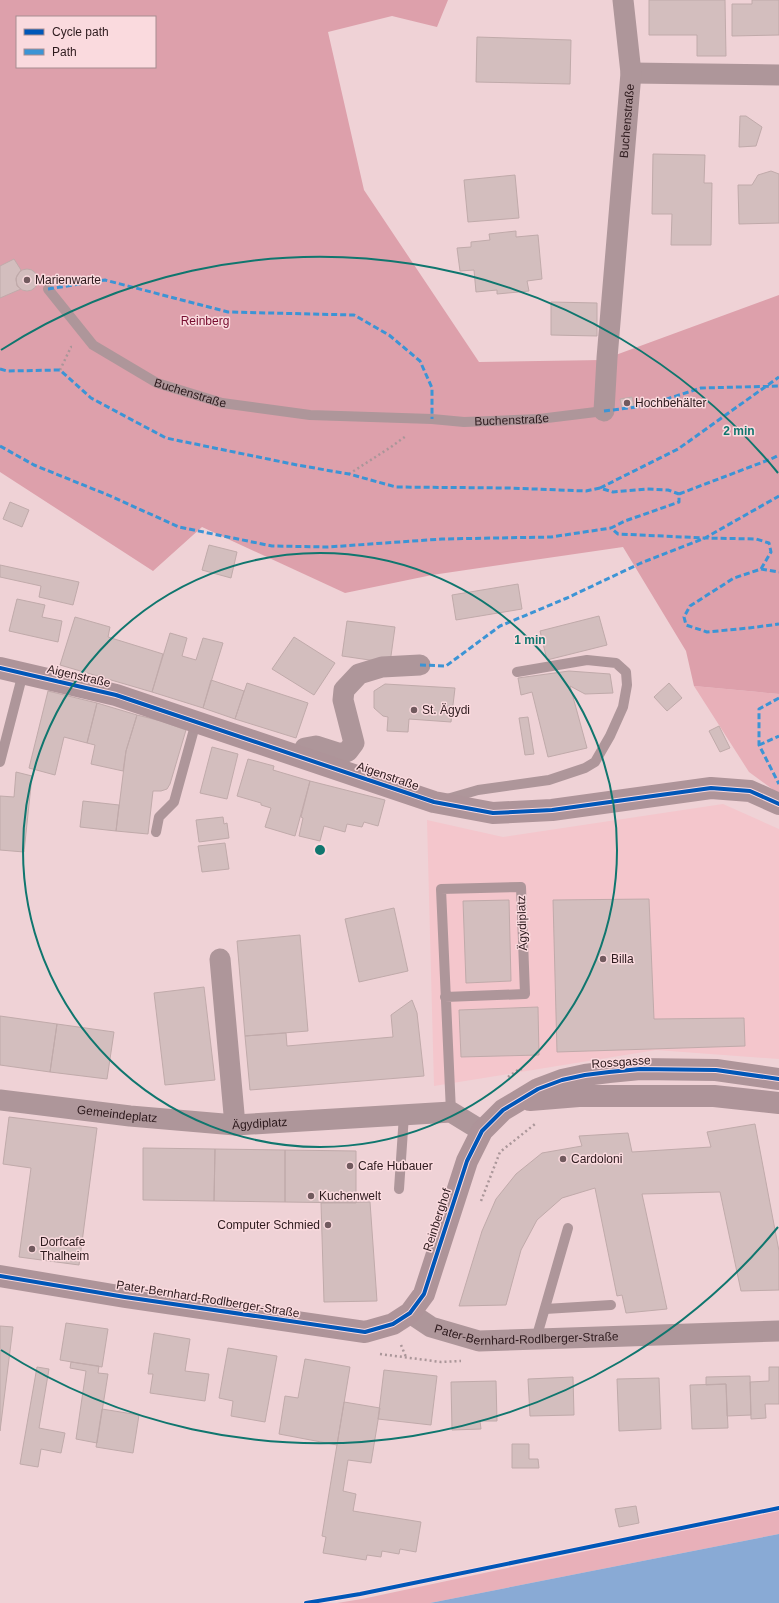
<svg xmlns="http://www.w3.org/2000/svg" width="779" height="1603" font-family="Helvetica,sans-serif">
	<rect width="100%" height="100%" fill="#efd2d6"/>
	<path fill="#f4c6cc" d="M723,804L779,829V1059L656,1050L434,1086L427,820L503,837Z"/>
	<path fill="#e8b0b9" d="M694,686L779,694V794L749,772Z
		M779,1510V1534L430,1603H337L362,1599Z"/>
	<path fill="#dda0ab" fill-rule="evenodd" d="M0,0H448L437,27L392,16L328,32L364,190L479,362L602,360L779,295V694L694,686L686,651L623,547L432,575L345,593L202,527L153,571L0,472ZM17,17H155V67H17Z"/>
	<path fill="#89aad5" d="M779,1534V1603H430Z"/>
	<path fill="#d3bebe" stroke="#c0aaaa" d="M649,0H725L726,56H697V35H649Z
		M752,0H779V35L732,36V4H752Z
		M477,37L571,40L570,84L476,82Z
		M740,116H746L762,127L756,146L739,147Z
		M653,154L705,155L704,183H712L711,245H671L672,214H652Z
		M771,171L779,174V223L739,224L738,185H752L758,175Z
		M515,175L519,218L468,222L464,180Z
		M516,231V237L538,235L542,279L527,281L529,291L497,294V290L476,292L474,270L460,271L457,248L471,247V242L490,240L489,234Z
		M14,259L21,270L16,278L17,286L21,289L0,298V266Z
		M16 280a11 11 0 1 1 22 0a11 11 0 1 1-22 0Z
		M551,302L597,303V336L551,335Z
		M632,397L634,406L622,409L620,399Z
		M10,502L29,510L22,527L3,519Z
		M209,545L237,552L231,578L202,570Z
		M0,565L79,582L73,605L39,597L41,586L0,577Z
		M518,584L522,609L456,620L452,595Z
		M17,599L45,605L42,617L62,621L58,642L9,631Z
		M599,616L607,645L547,660L540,631Z
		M75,617L110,627L108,637L163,654L152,692L60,665Z
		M347,621L395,627L390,663L342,656Z
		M170,633L187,638L182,656L196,660L203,638L223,643L203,708L152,692Z
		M294,637L335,663L314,695L272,669Z
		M569,671L610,674L613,693L585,694L570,686L587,748L548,757L532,692L521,695L518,678Z
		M211,680L244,691L235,719L203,708Z
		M247,683L308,703L296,738L235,719Z
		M669,683L682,698L667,711L654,697Z
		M385,684L455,688L451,722L409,719L408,732L387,731L388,717L383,716L374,708V691Z
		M48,691L97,703L87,743L64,737L55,775L29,768Z
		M97,703L137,715L126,751L123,771L91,764L95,745L87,743Z
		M137,715L161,721L186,730L170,784L167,789L161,791H153L148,834L116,831L126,751Z
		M528,717L534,754L525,755L519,718Z
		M719,726L730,748L720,752L709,731Z
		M212,747L238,754L227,799L200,793Z
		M248,759L274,766L273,770L310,781L295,836L265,827L271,808L261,805V803L237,796Z
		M16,772L32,776L24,852L0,850V796L14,797Z
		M310,781L385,800L378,826L364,822L362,827L347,824L345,832L324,826L320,841L299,836L303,818L301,817Z
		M83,801L119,805L116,831L80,827Z
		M223,817L224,824L227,823L229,838L199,842L196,820Z
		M225,843L229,869L202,872L198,846Z
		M649,899L654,1019L744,1018L745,1046L557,1052L553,900Z
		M509,900L511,981L466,983L463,901Z
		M394,908L408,971L359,982L345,919Z
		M300,935L308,1031L245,1036L237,941Z
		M204,987L215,1080L165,1085L154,993Z
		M412,1000L417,1013L424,1076L250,1090L245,1036L286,1033L287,1046L393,1037L391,1015Z
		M538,1007L539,1055L461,1057L459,1010Z
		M0,1016L57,1024L50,1072L0,1065Z
		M57,1024L114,1032L107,1079L50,1072Z
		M9,1117L97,1128L79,1265L19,1257L31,1168L3,1164Z
		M755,1124L779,1251V1290L741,1291L720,1192L642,1194L667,1309L626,1313L622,1295L617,1296L595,1188L562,1198L537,1220L521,1250L506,1305L459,1306L482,1231L496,1199L516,1174L542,1153L582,1146L579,1136L628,1133L632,1152L711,1147L707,1132Z
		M143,1148L215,1149L214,1201L143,1200Z
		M215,1149L285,1150V1202L214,1201Z
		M285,1150L356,1151V1203L285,1202Z
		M370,1202L377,1301L324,1302L321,1203Z
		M66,1323L108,1329L102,1367L60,1360Z
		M0,1326L13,1327L0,1431Z
		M154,1333L190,1339L185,1371L209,1374L205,1401L150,1393L153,1374H148Z
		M228,1348L277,1356L265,1422L231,1416L233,1401L219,1398Z
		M305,1359L350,1367L337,1445L279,1434L285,1396L298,1398Z
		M71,1362L99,1366L98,1373L108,1374L97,1443L76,1439L86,1371L70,1368Z
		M37,1367L49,1369L39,1428L65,1433L61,1453L41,1449L38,1467L20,1464Z
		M769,1367H779V1404H765L766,1418L751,1419L750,1382L769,1381Z
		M384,1370L437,1376L431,1425L378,1419Z
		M750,1376L751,1415L727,1416L726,1384L706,1385V1377Z
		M573,1377L574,1415L530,1416L528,1379Z
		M659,1378L661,1429L619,1431L617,1379Z
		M496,1381L497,1421H480L481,1429L452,1430L451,1382Z
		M726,1384L728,1428L692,1429L690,1385Z
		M344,1402L380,1408L371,1463L348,1460L343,1491L356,1494L353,1511L421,1522L416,1552L400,1549L399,1554L382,1551L381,1557L367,1555L366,1560L323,1553L326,1537L322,1536Z
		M102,1409L139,1415L133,1453L96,1447Z
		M512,1444H529V1459H538L539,1468H512Z
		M636,1506L639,1523L619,1527L615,1509Z"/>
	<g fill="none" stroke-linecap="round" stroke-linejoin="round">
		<path stroke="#aa9699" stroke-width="2.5" stroke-dasharray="2 3" stroke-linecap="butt" d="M60,370L71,347H72
			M349,474L391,447L406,436
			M508,1077L518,1070L522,1069
			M481,1201L500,1152L535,1124
			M401,1345L406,1357
			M380,1354L441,1362L461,1361
			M306,1603L360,1594L779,1508"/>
		<g stroke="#ae969a" stroke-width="10">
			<path id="s1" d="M48,289L93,345L157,383L222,403L310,415L432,419L464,422L539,419L604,411"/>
			<path d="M0,762L23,673"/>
			<path d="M447,799L478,790L549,780L585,768L595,762L610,736L623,707L627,685L626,672L616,663L587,660L517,672"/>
			<path d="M156,832L159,817L174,802L196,722"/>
			<path d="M445,997L525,994L521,887L441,889L451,1112"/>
			<path d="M399,1189L404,1115"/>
			<path d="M545,1309L611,1305"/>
			<path d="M536,1339L568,1228"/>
		</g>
		<g stroke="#ae969a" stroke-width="21">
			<path d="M631,73L779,75"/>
			<path id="s2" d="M604,411L607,358L631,73L623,0"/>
			<path d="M301,757L305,748L316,746L341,754L348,751L354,743L343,700L344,690L359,674L382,667L420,665"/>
			<path d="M220,959L235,1125"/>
			<path id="s3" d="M0,1100L130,1116L235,1125L451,1112L482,1131"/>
			<path id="s4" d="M410,1313L431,1327L479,1341L779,1331"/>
		</g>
		<path stroke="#ae9499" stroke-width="22" d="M0,668L116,695L434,802L493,813L552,810L711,788L750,791L779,804
			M530,1100L579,1096H714L779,1103
			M0,1276L125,1297L365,1332L393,1324L410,1313L424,1294L467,1161L482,1131L503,1110L538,1089L562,1080L585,1075L609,1072L640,1069L716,1070L779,1079"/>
		<path stroke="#3c94d5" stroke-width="3" stroke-dasharray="6 3" stroke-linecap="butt" d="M48,289L105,280L228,312L354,315L389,335L420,361L432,388V419
			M0,369L7,371L60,370L91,398L166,438L297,465L349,474L396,487L509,488L586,491L600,488L613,492L647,489L668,490L679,494V502L625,521L611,528L618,534L705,538L756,539L769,543L771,552L761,569L734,578L690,606L684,617L686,625L707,632L749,628L779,624
			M604,411L645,406L701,388L779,386
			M0,446L34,465L108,495L179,527L272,546L328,547L442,539L551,537L611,528
			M600,488L678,449L779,377
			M679,494L771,459L779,455
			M761,569L779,572
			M420,665L446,666L500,626L567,598L641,563L705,538L779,496
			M779,698L759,709V745L779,784
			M759,745L779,736"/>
		<g stroke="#fadade" stroke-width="6">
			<path id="cycleway" d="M0,668L116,695L434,802L493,813L552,810L711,788L750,791L779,804
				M0,1276L125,1297L365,1332L393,1324L410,1313L424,1294L467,1161L482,1131L503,1110L538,1089L562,1080L585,1075L609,1072L640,1069L716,1070L779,1079
				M306,1603L360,1594L779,1508"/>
		</g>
		<use href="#cycleway" stroke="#0057b8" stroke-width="4"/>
	</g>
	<g fill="none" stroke="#0f766e" stroke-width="2">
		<circle cx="320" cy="850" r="297"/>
		<path d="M778 1227A593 593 0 0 1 1 1350M1 350A593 593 0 0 1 778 473"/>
	</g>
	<g fill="#715a5e" stroke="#fadade" stroke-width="1.5">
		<circle cx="27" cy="280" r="4"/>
		<circle cx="627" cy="403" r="4"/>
		<circle cx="414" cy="710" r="4"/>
		<circle cx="603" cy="959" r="4"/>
		<circle cx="563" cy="1159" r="4"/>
		<circle cx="350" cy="1166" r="4"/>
		<circle cx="311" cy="1196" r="4"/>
		<circle cx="328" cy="1225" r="4"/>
		<circle cx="32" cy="1249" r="4"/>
	</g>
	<g text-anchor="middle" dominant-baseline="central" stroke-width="3" stroke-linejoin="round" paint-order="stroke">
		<g font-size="12" fill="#2d1a1d" stroke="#fadade">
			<text stroke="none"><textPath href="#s2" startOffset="291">Buchenstraße</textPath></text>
			<text stroke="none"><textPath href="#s1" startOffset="181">Buchenstraße</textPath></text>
			<text stroke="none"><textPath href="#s1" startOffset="505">Buchenstraße</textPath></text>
			<text transform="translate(79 676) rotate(13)">Aigenstraße</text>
			<text transform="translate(388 776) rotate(19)">Aigenstraße</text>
			<text transform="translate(522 923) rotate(-92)">Ägydiplatz</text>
			<text transform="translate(621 1062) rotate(-4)">Rossgasse</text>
			<text stroke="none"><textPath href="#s3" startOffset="118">Gemeindeplatz</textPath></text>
			<text stroke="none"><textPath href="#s3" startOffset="261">Ägydiplatz</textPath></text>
			<text transform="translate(437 1220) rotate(-72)">Reinberghof</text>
			<text transform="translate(208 1299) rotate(9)">Pater-Bernhard-Rodlberger-Straße</text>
			<text stroke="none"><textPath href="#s4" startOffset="122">Pater-Bernhard-Rodlberger-Straße</textPath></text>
		</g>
		<g font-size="12" fill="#2d1a1d" stroke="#fadade" text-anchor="start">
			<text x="35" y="280">Marienwarte</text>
			<text x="635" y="403">Hochbehälter</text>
			<text x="422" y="710">St. Ägydi</text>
			<text x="611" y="959">Billa</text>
			<text x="571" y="1159">Cardoloni</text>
			<text x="358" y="1166">Cafe Hubauer</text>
			<text x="319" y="1196">Kuchenwelt</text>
			<text x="320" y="1225" text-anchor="end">Computer Schmied</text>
			<text x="40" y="1242">Dorfcafe<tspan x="40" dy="14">Thalheim</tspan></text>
		</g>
		<g font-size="12" fill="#760c2f" stroke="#fadade">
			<text x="205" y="321">Reinberg</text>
		</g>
	</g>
	<circle cx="320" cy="850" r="6" fill="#0f766e" stroke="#fadade" stroke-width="2"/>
	<g font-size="12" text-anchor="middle" font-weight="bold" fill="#0f766e" stroke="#fadade" stroke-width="3" stroke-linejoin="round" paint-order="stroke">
		<text x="739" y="435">2 min</text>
		<text x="530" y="644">1 min</text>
	</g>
	<rect x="16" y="16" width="140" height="52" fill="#fadade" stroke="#a88d91"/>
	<rect x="24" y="29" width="20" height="6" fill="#0057b8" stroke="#a88d91"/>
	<text x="52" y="36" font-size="12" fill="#2d1a1d">Cycle path</text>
	<rect x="24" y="49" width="20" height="6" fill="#3c94d5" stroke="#a88d91"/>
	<text x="52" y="56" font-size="12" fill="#2d1a1d">Path</text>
</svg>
